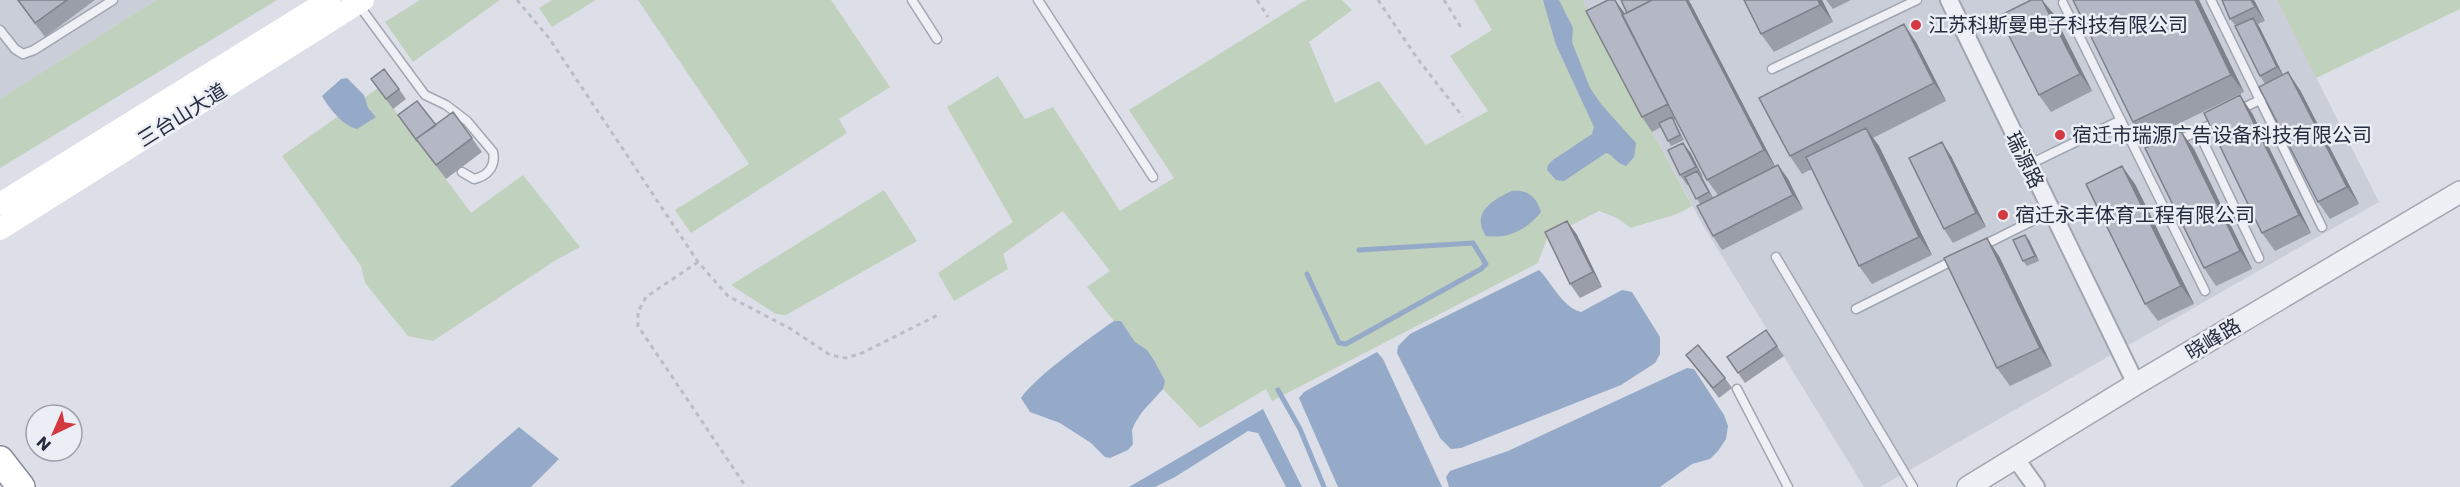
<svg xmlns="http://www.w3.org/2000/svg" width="2460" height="487" font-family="Poppins,'Noto Sans SC',sans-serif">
	<rect width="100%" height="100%" fill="#dcdfe7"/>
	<path fill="#caced9" d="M0,0H156L0,99Z
		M1583,0H2277L2379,202L1880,487H1864L1701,222Z"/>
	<path fill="#c0d1bd" d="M156,0H277L0,168V99Z
		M420,0H500L413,62L385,22Z
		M552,0H596L552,27L539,8Z
		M638,0H831L890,87L839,119L847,133L691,233L675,210L749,164Z
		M1306,0H1342L1352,10L1309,42L1335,103L1379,81L1426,145L1488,111L1450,56L1492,30L1474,0H1583L1692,206C1674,218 1652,220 1631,228L1617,218L1599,211L1547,238L1538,263L1272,401L1266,389L1200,428L1163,389L1164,381L1154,360L1147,350L1135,342L1121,321H1114L1087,287L1110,271L1063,211L1003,254L1008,269L954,301L938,273L1013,222L947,107L998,76L1025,119L1053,107L1120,211L1174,178L1129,110Z
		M2277,0H2460V9L2316,78Z
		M378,88L471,213L523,175L580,247L556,260L433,341L408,336L365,283L361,266L282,156Z
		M884,190L917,241L786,315L776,314L731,285Z"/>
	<path fill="#95a9c9" d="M1543,0H1559L1573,28L1572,42L1590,88L1601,104L1636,143L1634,157L1626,166C1615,163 1613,154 1606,153L1564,181L1556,180L1547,170L1548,165L1553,160L1592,134L1594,127L1556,45Z
		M347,78L364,95L368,108L376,117L357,129C343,126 329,108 322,96L341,79Z
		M1512,191C1528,189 1537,198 1541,212C1527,230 1508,239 1486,236C1471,214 1491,200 1512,191Z
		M1539,270C1552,283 1563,308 1581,312L1622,290L1632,292L1660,337V354L1655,363L1621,385L1461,448L1451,449L1440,438L1397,353L1398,346L1410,334Z
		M1114,321H1121L1135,342L1147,350L1154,360L1165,381L1163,389L1142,412L1135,423L1132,430L1133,444L1128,450L1110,458L1105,457L1091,443L1060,423L1030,412L1021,398C1034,378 1092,336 1114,321Z
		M1377,352L1383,359L1442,487H1338L1299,398L1304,392Z
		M1687,368L1694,369L1724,415L1728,426L1726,439L1718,451L1710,459L1692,464L1660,487H1449L1446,477L1450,471L1508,451Z
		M1263,409L1302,487H1286L1258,433L1248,431L1175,477L1155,487H1129Z
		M519,427L559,459L531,487H450Z"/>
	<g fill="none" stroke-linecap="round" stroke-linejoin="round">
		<path stroke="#95a9c9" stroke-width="5" d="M1307,274L1339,343L1346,344L1481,269L1486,264L1473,243L1359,250
			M1278,390L1300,429L1324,487"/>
		<g stroke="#a1a6b1" stroke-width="11">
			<path id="service" d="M912,0L937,39
				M1038,0L1153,177
				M2211,0L2322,227
				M2063,3L2205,291
				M358,4L425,95L446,105L467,121L493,152C496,166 488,176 474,179L462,172
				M0,30L15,49L23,54L34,50L113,0
				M1772,69L1917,0
				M2237,111L2264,98
				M2198,131L2259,258
				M2175,142L2218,121
				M2028,165L2121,120
				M1980,247L2050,212
				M1776,257L1913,487
				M1856,309L1956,259
				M1737,389L1788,487"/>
		</g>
		<g stroke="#a1a6b1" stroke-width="20">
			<path id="minor" d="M1949,0L2136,384
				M2016,459L2036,487"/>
		</g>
		<g stroke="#a1a6b1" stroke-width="24">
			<path id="tertiary" d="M1968,487L2136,384L2460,192"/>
		</g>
		<g stroke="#838b9e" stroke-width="30">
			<path id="trunk" d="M0,460L21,487"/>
		</g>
		<path stroke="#babdc5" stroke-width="3" stroke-dasharray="4.5 4.5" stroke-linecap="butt" d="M517,0L549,38L698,262L728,296L791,329L830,355L846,358L862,353L938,315
			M1257,0L1268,17
			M1378,0L1417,58L1463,117
			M1444,0L1462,29
			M698,262L646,297L638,312V326L746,487"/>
		<use href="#service" stroke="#eff0f5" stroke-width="8"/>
		<use href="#minor" stroke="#eff0f5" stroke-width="16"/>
		<use href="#tertiary" stroke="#eff0f5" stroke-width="21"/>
		<path stroke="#fff" stroke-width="22" d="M0,204L329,0
			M0,229L363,0"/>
		<use href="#trunk" stroke="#fff" stroke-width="27"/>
	</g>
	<path fill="#9a9ea9" d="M17,0H95L45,37Z
		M1621,0H1691L1689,1L1775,166L1778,165L1788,179L1803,209L1722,250L1713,236L1700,204L1689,184L1687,185L1680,175L1690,152L1703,177H1702L1713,198L1718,195L1707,180L1676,119L1674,120L1684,140L1671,146L1661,127L1652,132L1642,117L1623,11L1625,14L1627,13Z
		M1744,0H1822L1833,22L1774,52L1761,34Z
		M1826,0H1851L1833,9Z
		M2073,0H2199L2244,92L2145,140L2133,122Z
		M2254,0L2265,21L2258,24L2283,75L2300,90L2359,204L2330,219L2318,202L2265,84L2260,76L2236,26L2230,19Z
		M2053,13L2092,91L2051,112L2039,95Z
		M1916,42L1946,101L1873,138L1879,146L1932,255L1872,284L1859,266L1812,169L1802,174L1790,156Z
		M371,79L399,89L406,99L393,109Z
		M2252,113L2311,233L2275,251L2262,233Z
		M405,125H436L472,138L482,152L446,179Z
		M2194,149L2252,269L2216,286L2204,268Z
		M1951,156L1986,227L1953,243L1944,229Z
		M2135,184L2194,304L2158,321L2145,304Z
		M1567,221L1577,235L1602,287L1580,298L1570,284Z
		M2025,235L2029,240L2039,261L2027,266L2023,261Z
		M1999,256L2052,366L2010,386L1997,368Z
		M1766,330L1784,356L1745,383L1727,357Z
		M1686,355L1725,378L1732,388L1719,398Z"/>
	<path fill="#7d8189" d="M1615,0L1623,11L1679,117Z
		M1686,0H1688L1691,4L1776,168L1764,150Z
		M1818,0H1822L1833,22L1820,5Z
		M2042,0L2053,13L2092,91L2080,74Z
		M2195,0H2199L2244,92L2231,75Z
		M2251,0H2254L2265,21L2255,7Z
		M2253,18L2260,28L2284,77L2277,67Z
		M1904,24L1916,42L1946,101L1934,83Z
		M2288,72L2300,90L2359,204L2347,187Z
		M2240,95L2252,113L2311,233L2299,215Z
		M1866,128L1879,146L1932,255L1919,237Z
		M2181,131L2194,149L2252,269L2240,251Z
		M1942,142L1951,156L1986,227L1976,213Z
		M1683,143L1690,152L1703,177L1696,167Z
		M1778,165L1788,179L1803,209L1793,195Z
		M2122,166L2135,184L2194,304L2181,286Z
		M1697,171L1704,181L1715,202L1709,192Z
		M1567,221L1577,235L1602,287L1593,272Z
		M2025,235L2029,240L2039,261L2035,256Z
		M1987,238L1999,256L2052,366L2040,348Z"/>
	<path fill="#b3b8c4" stroke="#7d8189" stroke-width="1.5" d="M18,0H67L35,23Z
		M1608,0H1615L1668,104L1642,117L1586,11Z
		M1621,0H1652L1627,13Z
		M1652,0H1686L1764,150L1707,180L1622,15Z
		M1744,0H1818L1820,5L1761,34Z
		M2031,0H2042L2080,74L2039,95L1999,16Z
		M2073,0H2195L2231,75L2133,122Z
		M2222,0H2251L2255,7L2230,19Z
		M2253,18L2277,67L2260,76L2235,26Z
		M1904,24L1934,83L1790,156L1759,98Z
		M384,69L399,89L386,99L371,79Z
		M2288,72L2347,187L2318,202L2259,87Z
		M2240,95L2299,215L2262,233L2204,113Z
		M417,101L436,125L416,139L417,141L398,115Z
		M453,112L472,138L436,165L416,139Z
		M1672,117L1680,135L1668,141L1659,123Z
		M1866,128L1919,237L1859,266L1806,157Z
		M2181,131L2240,251L2204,268L2145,148Z
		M1942,142L1976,213L1944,229L1909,158Z
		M1683,143L1696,167L1680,175L1668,150Z
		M1778,165L1793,195L1713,236L1697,206Z
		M2122,166L2181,286L2145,304L2086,184Z
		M1697,171L1709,192L1696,199L1685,177Z
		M1567,221L1593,272L1570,284L1545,232Z
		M2025,235L2035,256L2023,261L2013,240Z
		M1987,238L2040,348L1997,368L1944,258Z
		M1766,330L1777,346L1738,373L1727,357Z
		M1698,345L1725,378L1713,388L1686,355Z"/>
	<g fill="#d43942" stroke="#ebeef5" stroke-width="2">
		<circle cx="1916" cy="25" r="6"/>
		<circle cx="2060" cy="135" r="6"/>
		<circle cx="2003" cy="215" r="6"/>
	</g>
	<g text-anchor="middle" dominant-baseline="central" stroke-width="5" stroke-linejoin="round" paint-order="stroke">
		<g font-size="20" fill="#252c3e" stroke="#ebeef5" text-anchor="start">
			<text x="1928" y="25">江苏科斯曼电子科技有限公司</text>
			<text x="2072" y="135">宿迁市瑞源广告设备科技有限公司</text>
			<text x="2015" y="215">宿迁永丰体育工程有限公司</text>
		</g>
		<g font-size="20" fill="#252c3e" stroke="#ebeef5">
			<text transform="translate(182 115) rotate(-32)">三台山大道</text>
			<text transform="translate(2025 160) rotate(64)">瑞源路</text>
			<text transform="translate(2213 339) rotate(-31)">晓峰路</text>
		</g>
	</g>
	<g transform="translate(54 433) rotate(224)"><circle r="28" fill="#ebeef5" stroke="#9ca0ac" stroke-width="1.5"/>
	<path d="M0-4.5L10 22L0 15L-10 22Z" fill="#d43942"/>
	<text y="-9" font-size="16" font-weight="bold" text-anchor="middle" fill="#252c3e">N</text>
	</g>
</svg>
